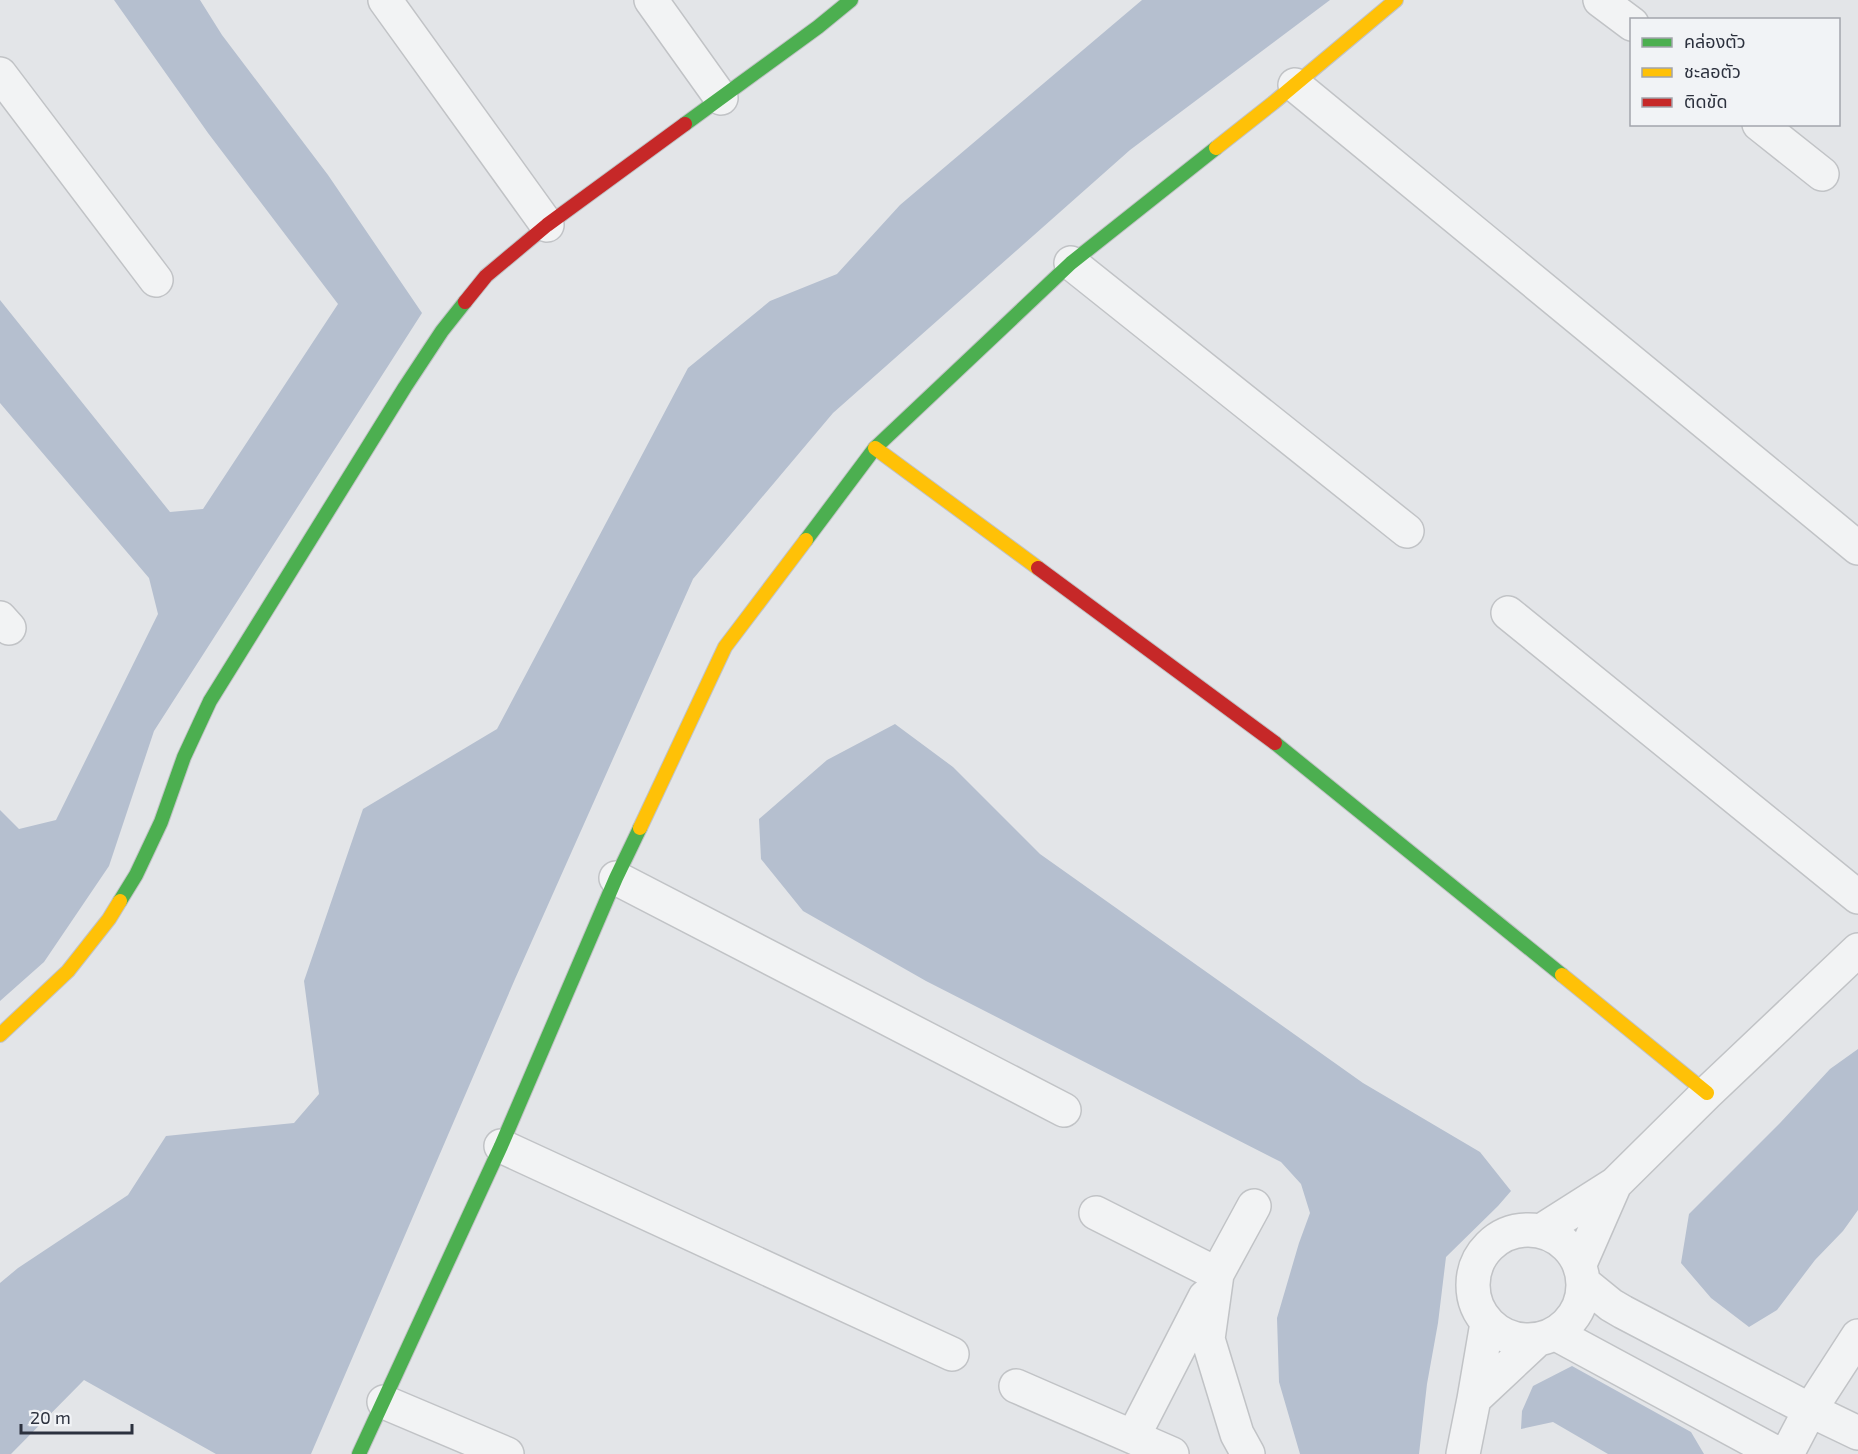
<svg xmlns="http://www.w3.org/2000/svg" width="1858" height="1454" font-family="'Exo 2','Noto Sans Thai',sans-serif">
	<rect width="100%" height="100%" fill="#e3e5e8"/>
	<path fill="#b5bfcf" d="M114,0H200L222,35L328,175L422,313L154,731L109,866L44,962L0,1001V810L19,829L56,820L158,614L149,578L0,403V300L170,512L203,509L338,304L208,133Z
		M1142,0H1330L1130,150L833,413L693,579L515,979L311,1454H216L84,1380L11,1454H0V1283L18,1268L128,1195L166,1136L294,1123L319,1094L304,981L363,809L497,729L688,368L770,301L837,274L900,205Z
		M895,724L953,767L1040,854L1363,1083L1480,1152L1511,1191L1498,1206L1446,1257L1438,1323L1427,1384L1419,1454H1300L1279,1382L1277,1318L1299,1243L1310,1213L1301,1184L1281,1162L926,981L803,911L761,859L759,819L827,760Z
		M1858,1049V1210L1843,1231L1815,1260L1777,1310L1749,1327L1711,1298L1681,1263L1689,1214L1780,1123L1830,1069Z
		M1572,1366L1691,1432L1704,1454H1608L1553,1422L1521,1429L1522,1411L1533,1386Z"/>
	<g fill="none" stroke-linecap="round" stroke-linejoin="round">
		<g stroke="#c1c3c6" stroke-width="36">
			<path id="street" d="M385,0L547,225
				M651,0L721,98
				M1600,0L1632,24
				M0,74L156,280
				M1295,85L1858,548
				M1759,124L1822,174
				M1071,263L1407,531
				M1508,613L1858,897
				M0,618L9,628
				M616,878L1064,1110
				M501,1146L952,1354
				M1615,1184L1707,1093L1858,950
				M1096,1213L1217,1274L1254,1206
				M1473 1285a55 55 0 1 1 110 0a55 55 0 1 1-110 0Z
				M1541,1231L1615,1184L1580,1264
				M1217,1274L1208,1339L1237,1434L1248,1454
				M1584,1283L1611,1305L1623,1312L1810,1410L1858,1433
				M1487,1323L1474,1399L1537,1340
				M1556,1334L1778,1454
				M1016,1386L1172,1454
				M384,1402L507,1454
				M1133,1437L1205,1297
				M1463,1454L1474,1399
				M1787,1454L1810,1410L1858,1336"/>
		</g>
		<g stroke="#c1c3c6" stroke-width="16">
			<path id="fast" d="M685,124L818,27L851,0
				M806,540L875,448L1071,263L1216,148
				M1275,743L1562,975
				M120,901L136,875L161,822L184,757L210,701L405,387L442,331L465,302
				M359,1454L501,1146L616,878L640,828"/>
		</g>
		<g stroke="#c1c3c6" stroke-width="16">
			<path id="slow" d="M1216,148L1273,103L1396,0
				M875,448L1038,568
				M640,828L725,647L806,540
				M1562,975L1707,1093
				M0,1035L68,971L109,919L120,901"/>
		</g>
		<g stroke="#c1c3c6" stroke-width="16">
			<path id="jam" d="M465,302L486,276L547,225L685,124
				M1038,568L1275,743"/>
		</g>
		<use href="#street" stroke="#f2f3f4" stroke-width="33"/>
		<use href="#fast" stroke="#4caf50" stroke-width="14"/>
		<use href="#slow" stroke="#ffc107" stroke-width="14"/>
		<use href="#jam" stroke="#c62828" stroke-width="14"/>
	</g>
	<rect x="1630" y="18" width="210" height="108" fill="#f1f3f6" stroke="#a2a5ac" stroke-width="1.5"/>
	<rect x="1642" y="38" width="30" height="9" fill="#4caf50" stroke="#a2a5ac" stroke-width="1.5"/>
	<text x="1684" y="48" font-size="18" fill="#2c313e">คล่องตัว</text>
	<rect x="1642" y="68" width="30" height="9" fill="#ffc107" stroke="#a2a5ac" stroke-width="1.5"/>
	<text x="1684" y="78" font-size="18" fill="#2c313e">ชะลอตัว</text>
	<rect x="1642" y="98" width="30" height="9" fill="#c62828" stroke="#a2a5ac" stroke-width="1.5"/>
	<text x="1684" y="108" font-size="18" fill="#2c313e">ติดขัด</text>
	<path d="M21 1424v9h111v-9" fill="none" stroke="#2c313e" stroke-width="3"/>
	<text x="30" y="1424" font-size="18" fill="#2c313e" stroke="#f1f3f6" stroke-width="4.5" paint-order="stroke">20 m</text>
</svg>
